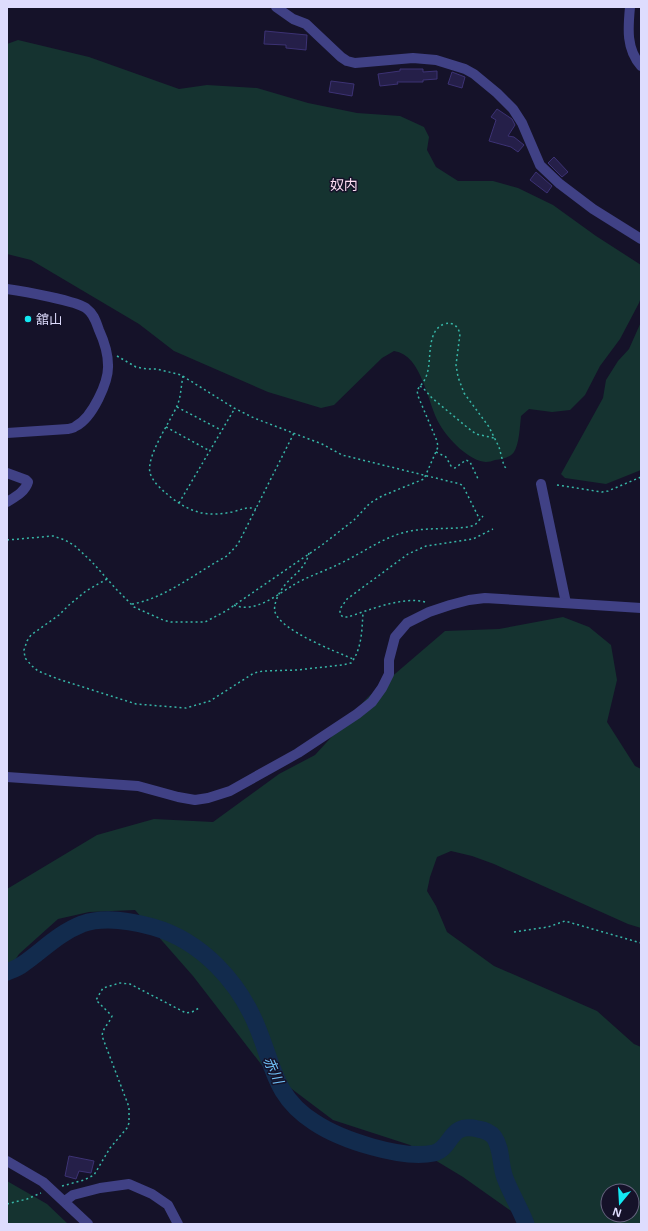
<svg xmlns="http://www.w3.org/2000/svg" width="648" height="1231" font-family="'Open Sans','Noto Sans JP',sans-serif">
	<rect width="100%" height="100%" fill="#151229"/>
	<path fill="#153330" fill-rule="evenodd" d="M18,40L89,57L179,89L207,85L257,88L308,103L357,113L400,116L424,127L429,137L427,150L436,167L458,181H493L518,188L553,205L596,236L641,265V297L639,303L620,339L600,366L585,395L570,410L552,412L529,409L521,416C520,426 519,445 514,452C510,458 501,459 495,460C492,461 489,462 486,462C469,461 448,439 440,425C427,404 423,355 394,351L382,358L334,405L321,408L268,392L174,351L139,324L31,260L7,254V44Z
		M641,322V470L606,484L565,478L561,474L603,398L606,380L618,361L629,349Z
		M563,617L589,627L611,645L617,680L607,722L635,766L641,769V928L628,924L494,864L472,856L451,851L437,857L430,877L427,891L436,906L447,932L494,966L597,1011L634,1044L641,1047V1224H532L514,1213L463,1177L410,1145L333,1120L264,1068L193,976L135,910L89,912L58,919L19,954L7,972V889L97,835L154,819L213,822L279,774L315,755L368,697L445,631L499,629ZM608,1191H632V1215H608Z
		M7,1181L47,1204L68,1224H7Z"/>
	<g fill="none" stroke-linecap="round" stroke-linejoin="round">
		<path stroke="#122b4d" stroke-width="17" d="M7,972C12,970 18,968 23,964C43,950 59,933 82,924C105,916 131,921 153,927C202,941 240,983 258,1029C274,1068 275,1097 314,1122C341,1140 402,1160 434,1153C453,1148 448,1122 478,1129C484,1130 490,1132 494,1137C502,1148 500,1165 505,1178C511,1194 520,1208 526,1224"/>
	</g>
	<path fill="#251f49" stroke="#3c3274" d="M265,31L307,35L306,50L286,48V45L264,44Z
		M400,69H423V72L437,71V79L423,80V82H397L398,84L380,86L378,74L400,71Z
		M452,72L465,77L462,88L448,84Z
		M331,81L354,84L352,96L329,92Z
		M497,109L512,119L515,125L508,136L514,137L524,145L518,152L511,147L489,141L496,120L491,117Z
		M554,157L568,172L562,177L548,163Z
		M536,172L552,186L547,193L530,180Z
		M69,1156L94,1161L91,1173L79,1171L76,1179L65,1176Z"/>
	<g fill="none" stroke-linecap="round" stroke-linejoin="round">
		<path stroke="#37b6a7" stroke-width="1.5" stroke-dasharray="2 3" stroke-linecap="butt" d="M117,356L136,367L147,369H157L181,375L234,408L254,418L322,444L342,455L460,484L463,486L480,520
			M183,376C181,386 181,397 177,406C170,422 146,456 150,473C153,482 161,489 167,494C177,503 189,510 202,513C212,515 222,514 232,512C241,510 247,506 256,509
			M420,386L425,390L432,398L468,428L476,434L494,438
			M177,407L221,430
			M166,427L210,451
			M436,452L446,457L451,466L455,468L466,460L470,462L479,481
			M557,485L602,492L608,491L641,477
			M179,503L235,408
			M7,540L53,536L65,540L75,546L92,562L116,589L134,607L163,620L171,622H205L226,611L322,545L354,520L370,503L382,496L424,479L438,447L437,441L418,396L417,390C421,385 425,381 427,374C432,359 426,331 444,324C448,323 450,323 453,324C457,326 459,330 460,334L456,365L458,377L464,393L489,427L499,447L504,466L508,470
			M309,553C305,571 290,576 282,589C278,594 273,606 275,612C281,631 335,651 353,659
			M107,579L86,591L69,605L59,615L31,635L27,641L24,650L25,658L32,666L38,671L58,679L136,704L186,708L210,701L254,673L263,671L297,670L342,665L351,663C362,649 362,629 363,612
			M425,602C403,596 369,610 348,617H343L340,614V609L347,599L408,554L426,546L473,539L493,529
			M132,604C164,599 197,572 227,556L238,544L294,433
			M234,605C255,614 278,594 295,584C309,576 325,571 339,564C365,552 388,533 417,530C434,528 451,529 468,527L475,525L483,516
			M514,932L548,927L565,921L641,943
			M62,1186L84,1180L94,1175L110,1148L127,1128L129,1123V1107L102,1036C103,1027 109,1024 112,1016L96,1000L103,988L120,983L130,984L186,1013L192,1012L199,1008
			M7,1204L27,1199L41,1193"/>
		<path stroke="#404185" stroke-width="10" d="M276,7L293,19L306,24L341,57L347,61L355,63L413,58L436,60L465,69L474,74L497,93L513,109L522,123L540,165L560,184L593,209L641,239
			M630,7C628,28 626,49 641,66
			M7,289C21,291 79,301 87,309C94,314 96,322 99,330C104,341 108,353 108,365C109,382 92,418 76,426C74,428 71,428 68,429L7,433
			M7,473L26,480L28,482C25,492 15,497 7,502
			M541,484L566,603
			M7,1161L43,1182L88,1224
			M65,1201L73,1195L100,1188L129,1184L152,1194L168,1205L178,1224"/>
		<path stroke="#404185" stroke-width="10" d="M7,777L138,786L178,797L195,800L208,798L230,791L298,753L357,714L372,702L382,688L389,674V660L395,637L407,623L429,612L450,605L469,600L485,598L641,608"/>
	</g>
	<circle fill="#13e8f2" stroke="#151229" stroke-width="1.5" cx="28" cy="319" r="4"/>
	<g text-anchor="middle" dominant-baseline="central" stroke-width="3" stroke-linejoin="round" paint-order="stroke">
		<g font-size="13" fill="#dedcfd" stroke="#151229" text-anchor="start">
			<text x="36" y="319">舘山</text>
		</g>
		<g font-size="14" fill="#fddef3" stroke="#151229">
			<text x="344" y="184">奴内</text>
		</g>
		<g font-size="14" font-style="italic" fill="#70c0f7" stroke="#151229">
			<text transform="translate(274 1070) rotate(66)">赤川</text>
		</g>
	</g>
	<rect width="648" height="1231" fill="none" stroke="#dedcfd" stroke-width="16"/>
	<g transform="translate(620 1203) rotate(198)"><circle r="19" fill="#151229" stroke="#65637e"/>
	<path d="M0-3L7 15L0 10L-7 15Z" fill="#13e8f2"/>
	<text y="-6" font-size="11" font-weight="bold" text-anchor="middle" fill="#dedcfd">N</text>
	</g>
</svg>
